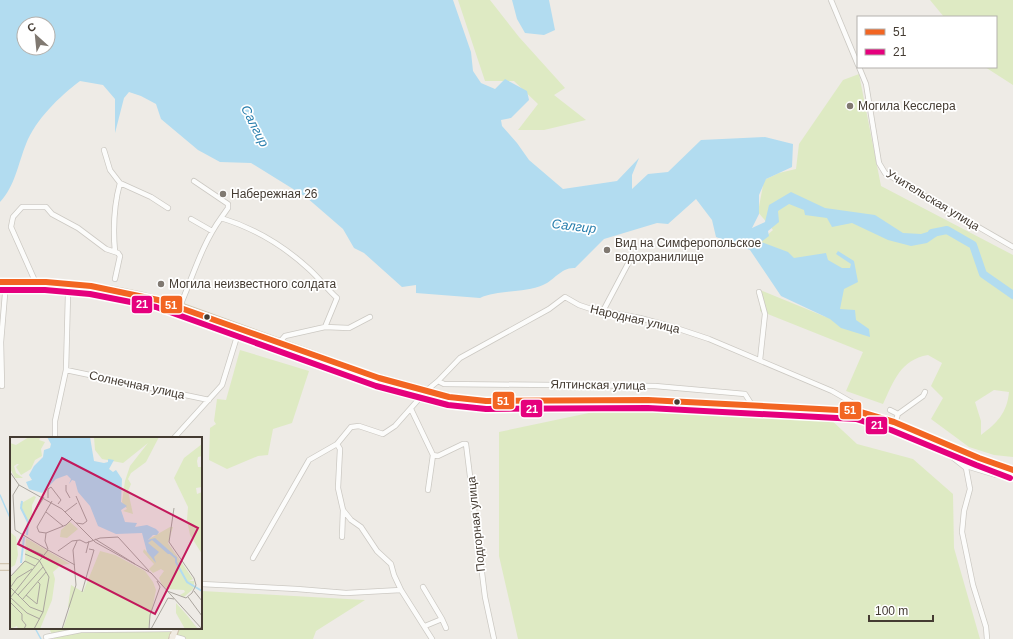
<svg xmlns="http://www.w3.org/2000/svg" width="1013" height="639" font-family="Helvetica,sans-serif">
	<rect width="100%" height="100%" fill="#eeebe6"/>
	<path fill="#deeac3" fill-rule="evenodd" d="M458,0H490L519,37L565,88L554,95L586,120L544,130H518L538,104L514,81H485Z
		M930,0H1013V85L985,67H996V17H944Z
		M859,74L881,186L1013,255V457L994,455L969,447L931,419L943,398L931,386L942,363L928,355C900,360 894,381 883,404L846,391L863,352L760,311V290L826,317L834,287L757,244L773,230L758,212L764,180L779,173L796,169L799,144L843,80ZM994,390L1009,392C1007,413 997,423 981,435V421L975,402Z
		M240,350L309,371L292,423L273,429L268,455L258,456L227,469L209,460L210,428L216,424L214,421L217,399L226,400Z
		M679,408L828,417L857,444L913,459L953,494L954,548L980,639H518L499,556V432L603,410Z
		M201,590L202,591L365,600L316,631L313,639H54L49,628H201Z"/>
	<path fill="#b2dcf0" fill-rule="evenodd" d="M0,0H453L471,52L473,71L481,83L495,89L505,79L527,91L529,100L511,118L501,120L502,126L517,143L529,160L563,189L617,181L639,158L632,175V189L648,174L668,172L701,140L765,137L793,144L792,167L766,179L759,195V214L752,228L765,222L769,205L791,192L825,208L875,215L903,233L921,234L940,228L943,232L927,243L911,246L888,240L852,223L832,227L827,218L805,215L804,210L789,204L778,211L779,222L768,231L769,236L761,242L788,252L794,258L826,253L828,260L842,268H850L851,264L836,254L838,251L854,261L858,282L844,289L840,309L855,310L856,320L869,329L870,337L841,328L830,319L781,296L750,250L716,237L712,220L696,199L668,224L657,223L604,239L575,268C561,267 555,280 543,285C525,293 497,290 480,298L416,293V285L402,287L364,253L354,248L343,229L306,197L251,163L220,162L198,150L161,119L156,104L141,96L129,92L124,98L115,133V99L103,85L80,81C59,97 36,119 26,144C18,164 15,186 0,202ZM24,24H48V48H24Z
		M512,0H549L555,30L544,35L525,33L517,19Z"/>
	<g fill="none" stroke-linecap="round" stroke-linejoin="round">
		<path stroke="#b2dcf0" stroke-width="1.5" d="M0,495L11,520
			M35,628L41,639"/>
		<path stroke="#b2dcf0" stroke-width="8" d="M932,233L947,230L973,245L983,274L1013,295"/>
		<g stroke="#ccc9c3" stroke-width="6">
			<path id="minor" d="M831,0L858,65
				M859,67L866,84L879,163L885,173L1013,247
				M104,150L110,170L120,183L151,197L168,208
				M194,181L228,204V208L221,218C254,228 284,246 309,269C319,278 327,289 337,298L325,327L285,336L279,343
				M191,219L212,231
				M115,252C113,230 114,205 120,183
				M35,281L11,227L13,217L22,207H46L52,214L78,228L106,249L118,253L120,256L115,279
				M759,292L765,314L760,360
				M180,306C193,276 202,244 221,218
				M603,311L631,258
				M325,327L349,328L370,317
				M66,370L209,400
				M438,381L444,384L655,386L745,394L752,405
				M2,386L1,342L6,282
				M411,409L433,455L428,490
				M890,410L898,414
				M895,423L898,414L923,396L925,392
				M55,438V421L66,370L68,294L65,283
				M174,438L222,385L240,327
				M928,438L966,468L970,489L964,511L962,532L973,585L986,627L987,639
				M337,444L340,449L338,488L343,510L351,520L361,527L377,551L391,564L394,575L401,590L432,639
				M433,455L438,456L463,444H466L485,597L494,639
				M963,465L996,475H1013
				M342,537L343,510
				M253,558L309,460L337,444L351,427L359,426L383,434L395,426L426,391L438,381L460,358L549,309L565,297L579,305L591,309L640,318L673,327L709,339L832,391L853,403L857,411
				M201,584L297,589L346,593L401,590
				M423,587L442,619
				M425,626L442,619L446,628
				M172,636L183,639
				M46,637L81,630L176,629"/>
		</g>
		<g stroke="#d2c6b2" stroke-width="8">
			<path id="major" d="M0,282C61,280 122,288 180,306L379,378L449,397L486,401L648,400L857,411L894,422L979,458L1013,470
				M0,567H11
				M172,639L176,628"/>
		</g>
		<use href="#minor" stroke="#fcfcfb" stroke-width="4.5"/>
		<use href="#major" stroke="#f0ebe2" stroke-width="5.5"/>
		<g stroke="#fff" stroke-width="9">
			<path id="bus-1" d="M0,282H46L91,286L158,300L379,378L449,397L486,401L648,400L857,411L894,422L979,458L1013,470"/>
		</g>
		<g stroke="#fff" stroke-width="9">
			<path id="bus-2" d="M0,290H45L90,294L156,307L376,386L448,405L486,409L648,408L856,419L891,430L976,465L1010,478"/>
		</g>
		<use href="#bus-1" stroke="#f26522" stroke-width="6"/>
		<use href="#bus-2" stroke="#e5007d" stroke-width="6"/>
	</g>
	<g fill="#807971" stroke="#fff" stroke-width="1.5">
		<circle cx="850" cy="106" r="4"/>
		<circle cx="223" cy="194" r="4"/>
		<circle cx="607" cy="250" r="4"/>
		<circle cx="161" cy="284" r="4"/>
	</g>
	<g fill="#443b32" stroke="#fff" stroke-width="1.5">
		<circle cx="207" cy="317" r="3.5"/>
		<circle cx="677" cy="402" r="3.5"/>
	</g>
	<g text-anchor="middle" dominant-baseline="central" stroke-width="3.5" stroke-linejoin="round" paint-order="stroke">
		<g font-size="12" fill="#443b32" stroke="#fff" text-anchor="start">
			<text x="858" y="106">Могила Кесслера</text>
			<text x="231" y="194">Набережная 26</text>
			<text x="615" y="243">Вид на Симферопольское<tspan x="615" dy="14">водохранилище</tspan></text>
			<text x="169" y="284">Могила неизвестного солдата</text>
		</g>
		<g font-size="12" fill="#443b32" stroke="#fff">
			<text transform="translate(933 200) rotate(31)">Учительская улица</text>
			<text transform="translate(635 319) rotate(13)">Народная улица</text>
			<text transform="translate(137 385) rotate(12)">Солнечная улица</text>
			<text transform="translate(598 385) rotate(1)">Ялтинская улица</text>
			<text transform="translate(476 524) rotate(-96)">Подгорная улица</text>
		</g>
		<g font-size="13" font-style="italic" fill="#267dac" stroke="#fff">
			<text transform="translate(255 126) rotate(63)">Салгир</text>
			<text transform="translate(574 226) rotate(7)">Салгир</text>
		</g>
	</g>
	<g transform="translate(10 437)">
		<rect width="192" height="192" fill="#eeebe6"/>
		<path d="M19,0H31L29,3L35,5L31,12L32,19L25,23L21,32L11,38L6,30L9,27H7L4,29L6,36L13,41H5L0,31V6L6,8ZM84,0H149L136,25L121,36L118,42L121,47L118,54L123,77L113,74L117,72L112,65L115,44L120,29L138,6L113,26L92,22L85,13ZM192,7V19L188,20L187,24L188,30H192V50L186,51L187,57L192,55V117L180,98L177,83L178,70L164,41L174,21ZM24,59L26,60L22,68V82L17,85L10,67ZM60,85L68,92L57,101L50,100L51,93ZM160,90H163L158,106L183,142L179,144H184V147L183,152L174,160L170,158L175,155L174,153L157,152L152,148L149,141L154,134L151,132L143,136L139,132L144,127L133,115L134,112L142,120L137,106L140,105L139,102ZM0,95L6,100L8,118L5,128L0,131ZM16,101L60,127L51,128L43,135L45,142L42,163L30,192H8L7,189L0,192V141L15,123ZM90,114L105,118L135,134L143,145L146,153L138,192H53L60,171L58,170L61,148L73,155ZM166,166L176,177L188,192H175L166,176Z" fill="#deeac3"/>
		<path d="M37,0H80L84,24L94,26L98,25V22L104,23L99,32L103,35L106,33L112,42L111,65L117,69L111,73L115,85L127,86L125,90L137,88L146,92L149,95L147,98H143L138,103L145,101L163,117H158L142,103L138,106L149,115L144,120L146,126L137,115L132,96L106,97L88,89L80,69L68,55L65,44L62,43L59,47L61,42L57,38L46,42L32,56L19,52L16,45L22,43L19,38L24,29L33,20L34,13L40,11L41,7Z" fill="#b2dcf0"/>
		<path fill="none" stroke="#b2dcf0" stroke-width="2" d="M12,64L11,71L18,85L17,98M160,116L166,121V125L177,145L192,154M11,126L14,100"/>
		<path fill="none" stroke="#aaa59e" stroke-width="1" d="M0,35L9,48L52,72L85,105L141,136L192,192M56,48V54L60,61M66,59L77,84L73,87L66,86M38,61V52L41,50L51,63L48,67M26,73L34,60M36,75L53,89M55,75L67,66M36,96L29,95L27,90L42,64M36,96L56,88L62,82M36,96L35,104L38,112M85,102L125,127M15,110L33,118M38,113L65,128M48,114L62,104L70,103L76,106L90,101L108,100L139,134M76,116L79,104M15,117L29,123L39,140L33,175L24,192M33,119L48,128M0,140L15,124L25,129M0,150L20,170L33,175M0,151L7,141L22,132M157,154L176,161L182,156L186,148L184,141L159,105L164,71M184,154L192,164M72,155L84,113L79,112M8,158L33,130M16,158L27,167L30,147L28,145M178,160L192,179M0,161L38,113L5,93L3,58L9,48M1,161L17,176L30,182M12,163L36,135M0,165L12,177V183L16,188L14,192M52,192L66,148L63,113L67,104M139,192L140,178L150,150L147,144M141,192L158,161L164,162"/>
		<path fill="#c2185b" fill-opacity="0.15" stroke="#c2185b" stroke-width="2" d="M52,21L188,91L145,177L8,107Z"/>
		<rect width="192" height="192" fill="none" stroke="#443b32" stroke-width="2"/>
	</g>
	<g stroke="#fff" stroke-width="1.5">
		<rect x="131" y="295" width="22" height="19" rx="4" fill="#e5007d"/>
		<rect x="160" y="295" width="23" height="19" rx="4" fill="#f26522"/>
		<rect x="492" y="391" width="23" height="19" rx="4" fill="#f26522"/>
		<rect x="520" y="399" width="23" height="19" rx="4" fill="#e5007d"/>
		<rect x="839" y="401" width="23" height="19" rx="4" fill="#f26522"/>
		<rect x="865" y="416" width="23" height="19" rx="4" fill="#e5007d"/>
	</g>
	<g font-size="11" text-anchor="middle" font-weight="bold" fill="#fff">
		<text x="142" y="308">21</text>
		<text x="171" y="309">51</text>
		<text x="503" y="405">51</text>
		<text x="532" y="413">21</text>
		<text x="850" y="414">51</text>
		<text x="877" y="429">21</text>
	</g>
	<rect x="857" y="16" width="140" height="52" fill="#ffffff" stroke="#b4b1ad"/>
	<rect x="865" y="29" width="20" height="6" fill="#f26522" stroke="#b4b1ad"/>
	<text x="893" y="36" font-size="12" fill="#443b32">51</text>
	<rect x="865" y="49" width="20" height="6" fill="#e5007d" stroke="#b4b1ad"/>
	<text x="893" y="56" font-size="12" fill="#443b32">21</text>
	<g transform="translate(36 36) rotate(333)"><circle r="19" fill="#ffffff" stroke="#b4b1ad"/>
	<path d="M0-3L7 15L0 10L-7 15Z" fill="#807971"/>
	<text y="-6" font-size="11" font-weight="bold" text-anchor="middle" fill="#443b32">С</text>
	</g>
	<path d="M869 615v6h64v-6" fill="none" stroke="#443b32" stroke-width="2"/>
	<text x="875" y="615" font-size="12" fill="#443b32" stroke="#ffffff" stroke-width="3" paint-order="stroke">100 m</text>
</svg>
